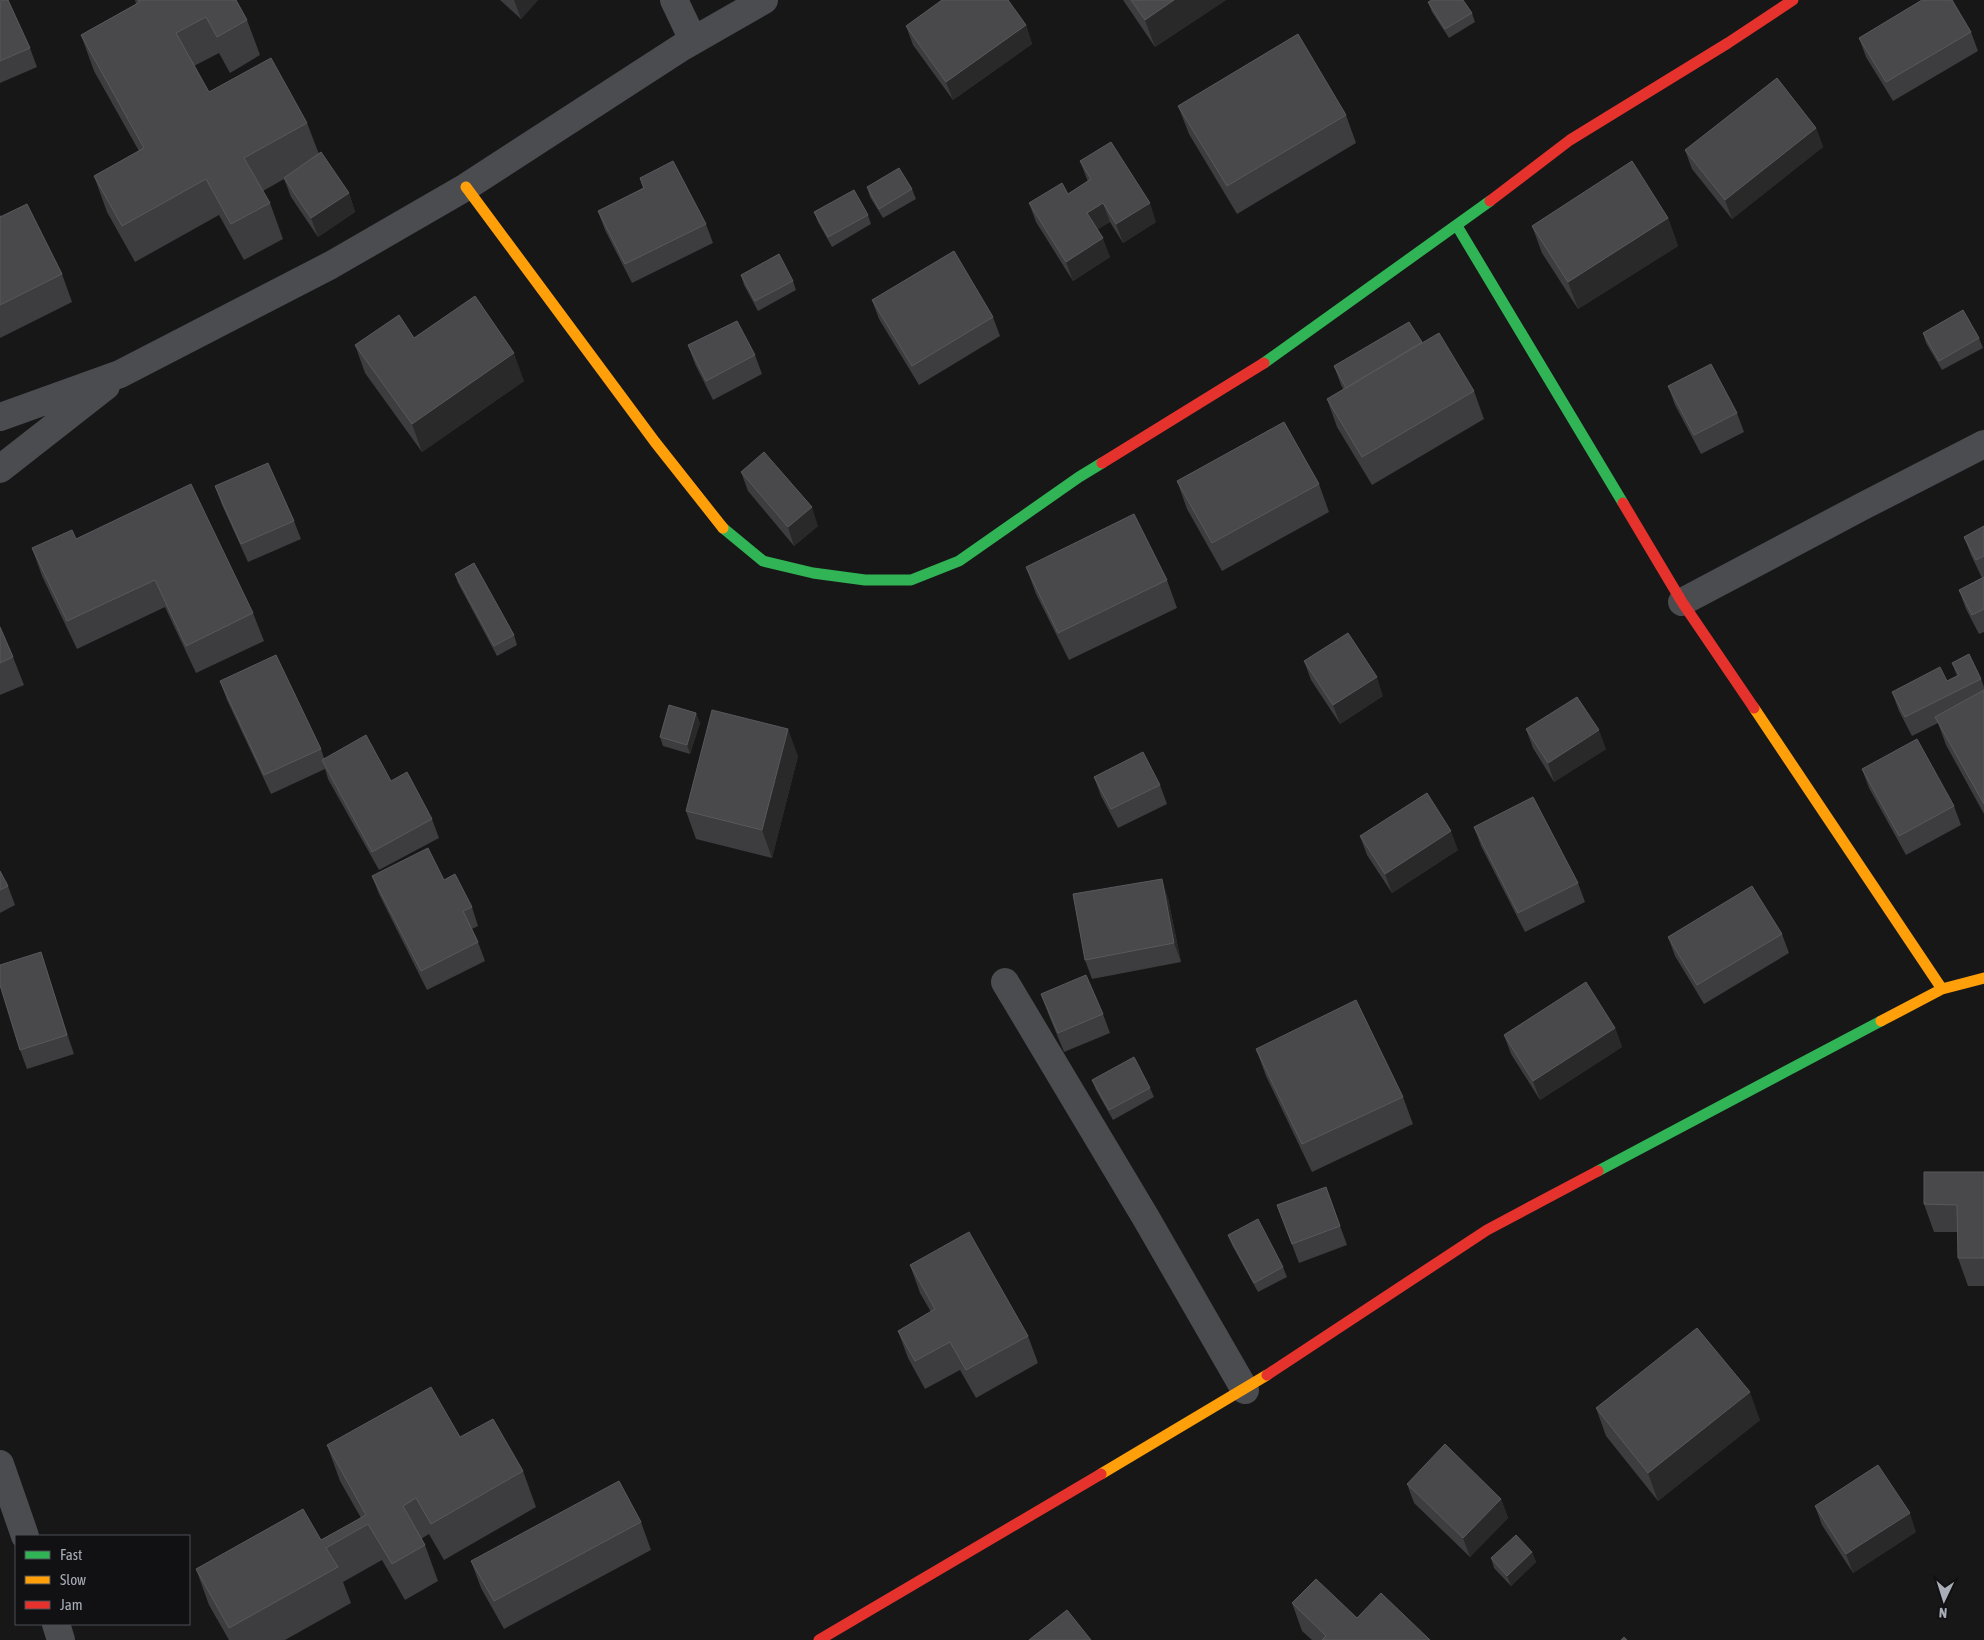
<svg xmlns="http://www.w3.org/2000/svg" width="1984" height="1640" font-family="'Asap Condensed',sans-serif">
	<rect width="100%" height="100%" fill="#171717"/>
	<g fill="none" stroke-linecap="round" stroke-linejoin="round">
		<path stroke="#4b4c50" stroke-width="28" d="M674,0L693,40
			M0,417L120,374L331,265L466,187L682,47L764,0
			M0,469L106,386
			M1682,602L1865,505L1984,444
			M1005,982L1146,1218L1245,1390
			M0,1464L25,1536
			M56,1624L61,1640"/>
		<path stroke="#30b455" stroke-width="11" d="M1457,226L1623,503
			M1264,363L1490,201
			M723,528L763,561L813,573L865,580H911L959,561L1079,477L1102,463
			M1598,1171L1881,1021"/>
		<path stroke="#ff9f0a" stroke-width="11" d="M466,187L655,442L723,528
			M1754,708L1942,989
			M1881,1021L1942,989L1984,978
			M1101,1474L1267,1375"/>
		<path stroke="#e5322d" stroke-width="11" d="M1490,201L1570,140L1728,43L1793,0
			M1102,463L1264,363
			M1623,503L1682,602L1754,708
			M1267,1375L1487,1230L1598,1171
			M819,1640L1101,1474"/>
	</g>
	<path fill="#3d3d3f" d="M135,0H236L247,20L260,55L230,73L219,53L194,66L209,92L307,123L319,154L349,193L355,212L318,237L291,197L284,179L263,191L270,203L283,239L244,260L219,215L135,262L107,212L94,176L139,151L94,71L81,35L136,4Z
		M500,0H538L521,19Z
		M1123,0H1226L1155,47Z
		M0,1L30,48L37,67L0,83Z
		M1428,2L1472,13L1475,22L1449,38L1432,12Z
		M1026,25L1032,44L953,100L913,45L906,26Z
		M1971,32L1978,51L1893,101L1866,57L1859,38Z
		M1178,106L1346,115L1356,143L1237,214L1189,134Z
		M1816,128L1823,147L1732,219L1692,169L1685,150Z
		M1080,161L1156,222L1123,243L1110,222L1097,229L1110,257L1073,281L1036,222L1029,203L1068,194L1088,182Z
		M640,178L706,224L713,243L632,283L605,230L598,211L643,188Z
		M867,187L912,189L916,199L883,218L870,197Z
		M814,212L868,215L871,224L832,247L818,222Z
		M0,215L62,274L72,302L0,338Z
		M1668,218L1678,246L1578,309L1542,253L1532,226Z
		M741,275L793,281L796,290L758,311L744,285Z
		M872,300L993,317L1000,336L919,385L879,319Z
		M1923,333L1979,338L1983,348L1942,370L1926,343Z
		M414,338L524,381L422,452L365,373L355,345Z
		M1422,342L1474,391L1484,419L1372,485L1337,427L1327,399L1343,389L1341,385L1334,366Z
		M688,345L755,355L762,374L713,400L695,364Z
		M1668,386L1737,413L1744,432L1701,454L1675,405Z
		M741,472L818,526L794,546L748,491Z
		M1177,481L1319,484L1329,512L1222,571L1187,509Z
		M215,486L294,521L301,539L248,562L222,505Z
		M1984,526V632L1979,634L1966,609L1959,590L1982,578L1971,555L1964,537Z
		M76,539L253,613L264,641L196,673L165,607L77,649L42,576L32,548Z
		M1026,567L1167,580L1177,608L1069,660L1036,594Z
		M455,574L514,635L517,645L497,656L458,583Z
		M0,627L13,657L24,685L0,695Z
		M1304,661L1383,696L1340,724L1311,680Z
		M1952,663L1981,679L1984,687V814L1946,745L1938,723L1912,736L1899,711L1892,692L1947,681L1957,676Z
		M220,681L321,749L324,758L391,781L432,819L439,838L379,870L328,779L325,769L271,794L227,700Z
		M696,713L700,723L690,754L663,746L660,737Z
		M1526,729L1606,749L1554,782L1533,748Z
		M798,756L772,858L696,839L686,811Z
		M1862,769L1954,806L1961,825L1906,855L1869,788Z
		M1094,777L1160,785L1167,804L1118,828L1101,796Z
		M1474,827L1578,883L1585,902L1525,932L1481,846Z
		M1360,836L1458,850L1392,893L1367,855Z
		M0,871L8,886L15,905L0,913Z
		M372,876L444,880L472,907L478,926L472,929L478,942L485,961L427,990L379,894Z
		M1168,898L1181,962L1092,979L1085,960Z
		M1782,934L1789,953L1704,1004L1675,956L1668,937Z
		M41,952L47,971L74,1054L27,1069L20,1050Z
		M1041,994L1103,1014L1110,1033L1064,1052L1048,1013Z
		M1615,1028L1622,1047L1540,1100L1511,1054L1504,1035Z
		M1256,1049L1403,1097L1413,1124L1312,1172L1266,1076Z
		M1092,1080L1150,1088L1154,1097L1113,1120L1096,1090Z
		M1984,1172V1286H1968L1958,1258V1232H1934L1924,1204Z
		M1326,1187L1347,1245L1299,1263L1277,1205Z
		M1228,1235L1283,1267L1287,1277L1258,1292L1232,1245Z
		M910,1265L1028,1336L1038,1363L976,1398L960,1370L925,1389L908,1358L898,1331L931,1312L920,1293Z
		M1596,1408L1760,1420L1658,1501L1606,1436Z
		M460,1437L523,1471L536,1507L444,1560L429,1534L421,1539L425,1545L438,1581L405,1600L382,1560L343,1582L351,1603L285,1640H229L209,1605L196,1569L321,1540L361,1518L340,1481L327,1445Z
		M1407,1484L1501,1499L1508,1518L1470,1557L1414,1503Z
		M1815,1506L1916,1532L1853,1573L1822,1525Z
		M641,1522L651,1550L504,1629L481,1588L471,1561Z
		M1532,1552L1536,1562L1511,1586L1494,1568L1491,1558Z
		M1292,1603L1357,1618L1430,1640H1312L1302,1631Z"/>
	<path fill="#29292a" d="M514,0H538L521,19Z
		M1174,0H1226L1155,47L1145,20Z
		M1026,25L1032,44L953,100L946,82Z
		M1816,128L1823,147L1732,219L1725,200Z
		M349,193L355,212L318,237L311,218Z
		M1103,203L1110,222L1094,232L1087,213Z
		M1150,203L1156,222L1123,243L1116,224Z
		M1668,218L1678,246L1578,309L1568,282Z
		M1103,238L1110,257L1073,281L1066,262Z
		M514,353L524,381L422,452L412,424Z
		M812,507L818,526L794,546L788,527Z
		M1377,677L1383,696L1340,724L1333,705Z
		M696,713L700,723L690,754L687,745Z
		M788,729L798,756L772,858L762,830Z
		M1599,730L1606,749L1554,782L1548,763Z
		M1451,831L1458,850L1392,893L1385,874Z
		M1162,879L1168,898L1181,962L1174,943Z
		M41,952L47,971L74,1054L67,1035Z
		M1615,1028L1622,1047L1540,1100L1533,1081Z
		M1750,1392L1760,1420L1658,1501L1648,1473Z
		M1501,1499L1508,1518L1470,1557L1463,1538Z
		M1910,1513L1916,1532L1853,1573L1846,1554Z
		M1532,1552L1536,1562L1511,1586L1507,1576Z"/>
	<path fill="#49494c" stroke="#58595d" d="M3,0H8L30,48L0,61V1Z
		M138,0H236L247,20L217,37L206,17L176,33L209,92L271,58L307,123L244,158L270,203L231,224L206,179L122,226L94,176L144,148L81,35L140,2Z
		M942,0H1008L1026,25L946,82L906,26Z
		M1131,0H1174L1145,20Z
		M1432,0H1463L1472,13L1445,29L1428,2Z
		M1922,0H1952L1971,32L1886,82L1859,38Z
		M1298,34L1346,115L1227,186L1178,106Z
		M1777,78L1816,128L1725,200L1685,150Z
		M1111,142L1150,203L1116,224L1103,203L1087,213L1103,238L1066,262L1029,203L1062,183L1068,194L1091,179L1080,161Z
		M321,152L349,193L311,218L284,178Z
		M673,161L706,224L625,264L598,211L644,188L640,178Z
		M1632,161L1668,218L1568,282L1532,226Z
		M899,168L912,189L879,209L867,187Z
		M854,190L868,215L828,237L814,212Z
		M27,204L62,274L0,305V217Z
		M954,251L993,317L912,366L872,300Z
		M779,254L793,281L755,301L741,275Z
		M475,296L514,353L412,424L355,345L399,315L414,338Z
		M1963,310L1979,338L1939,361L1923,333Z
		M737,321L755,355L706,381L688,345Z
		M1409,322L1422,342L1346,388L1334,366Z
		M1439,333L1474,391L1362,457L1327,399Z
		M1711,364L1737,413L1694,435L1668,386Z
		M1284,422L1319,484L1212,543L1177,481Z
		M764,452L812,507L788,527L741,472Z
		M268,463L294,521L241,544L215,486Z
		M191,484L253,613L186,646L155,580L67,621L32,548L72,530L76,539Z
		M1134,514L1167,580L1058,633L1026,567Z
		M1984,526V556L1976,560L1964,537Z
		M474,563L514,635L494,646L455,574Z
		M1984,577V609L1972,615L1959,590Z
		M0,627L13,657L0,663Z
		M1348,633L1377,677L1333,705L1304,661Z
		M1969,654L1981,679L1905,717L1892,692L1940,667L1947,681L1959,675L1952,663Z
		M276,655L321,749L264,775L220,681Z
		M1984,690V804L1935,717Z
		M1577,697L1599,730L1548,763L1526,729Z
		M669,705L696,713L687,745L660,737Z
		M712,710L788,729L762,830L686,811Z
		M366,735L391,781L407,772L432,819L372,852L322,760Z
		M1917,739L1954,806L1899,836L1862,769Z
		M1143,752L1160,785L1111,809L1094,777Z
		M1427,793L1451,831L1385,874L1360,836Z
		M1533,797L1578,883L1518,913L1474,827Z
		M428,848L444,880L455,874L472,907L463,911L478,942L421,971L372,876Z
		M0,871L8,886L0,890Z
		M1162,879L1174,943L1085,960L1073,894Z
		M1752,886L1782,934L1697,985L1668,937Z
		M41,952L67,1035L20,1050L0,985V965Z
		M1086,975L1103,1014L1058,1033L1041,994Z
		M1586,982L1615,1028L1533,1081L1504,1035Z
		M1356,1000L1403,1097L1302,1144L1256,1049Z
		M1134,1057L1150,1088L1109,1110L1092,1080Z
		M1924,1172H1984V1258H1958L1957,1205L1924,1204Z
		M1326,1187L1340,1226L1292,1244L1277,1205Z
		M1258,1219L1283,1267L1254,1283L1228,1235Z
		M969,1232L1028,1336L966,1370L950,1342L915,1361L898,1331L935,1309L910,1265Z
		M1697,1328L1750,1392L1648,1473L1596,1408Z
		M431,1387L460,1437L493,1419L523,1471L431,1524L416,1498L403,1506L425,1545L392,1564L368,1524L326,1548L338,1567L229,1628L196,1569L303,1509L321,1540L366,1515L327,1445Z
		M1445,1444L1501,1499L1463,1538L1407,1484Z
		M1878,1465L1910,1513L1846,1554L1815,1506Z
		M619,1481L641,1522L494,1601L471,1561Z
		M1516,1535L1532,1552L1507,1576L1491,1558Z
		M1316,1579L1357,1618L1381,1593L1430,1640H1322L1326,1636L1292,1603Z
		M1067,1610L1091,1640H1029Z
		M1624,1637L1627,1640H1621Z"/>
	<rect x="15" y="1535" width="175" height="90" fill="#111113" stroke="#4d4f55"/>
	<rect x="25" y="1551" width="25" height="8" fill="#30b455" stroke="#4d4f55"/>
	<text x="60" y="1560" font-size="15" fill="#a8adb8">Fast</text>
	<rect x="25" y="1576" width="25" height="8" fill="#ff9f0a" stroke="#4d4f55"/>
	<text x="60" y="1585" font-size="15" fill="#a8adb8">Slow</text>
	<rect x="25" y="1601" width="25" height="8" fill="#e5322d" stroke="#4d4f55"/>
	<text x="60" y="1610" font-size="15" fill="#a8adb8">Jam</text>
	<g transform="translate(1944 1600) rotate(184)" stroke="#111113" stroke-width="4" paint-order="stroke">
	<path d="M0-4L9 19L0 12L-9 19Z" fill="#a8adb8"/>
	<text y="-8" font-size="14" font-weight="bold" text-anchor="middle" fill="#a8adb8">N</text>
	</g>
</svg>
